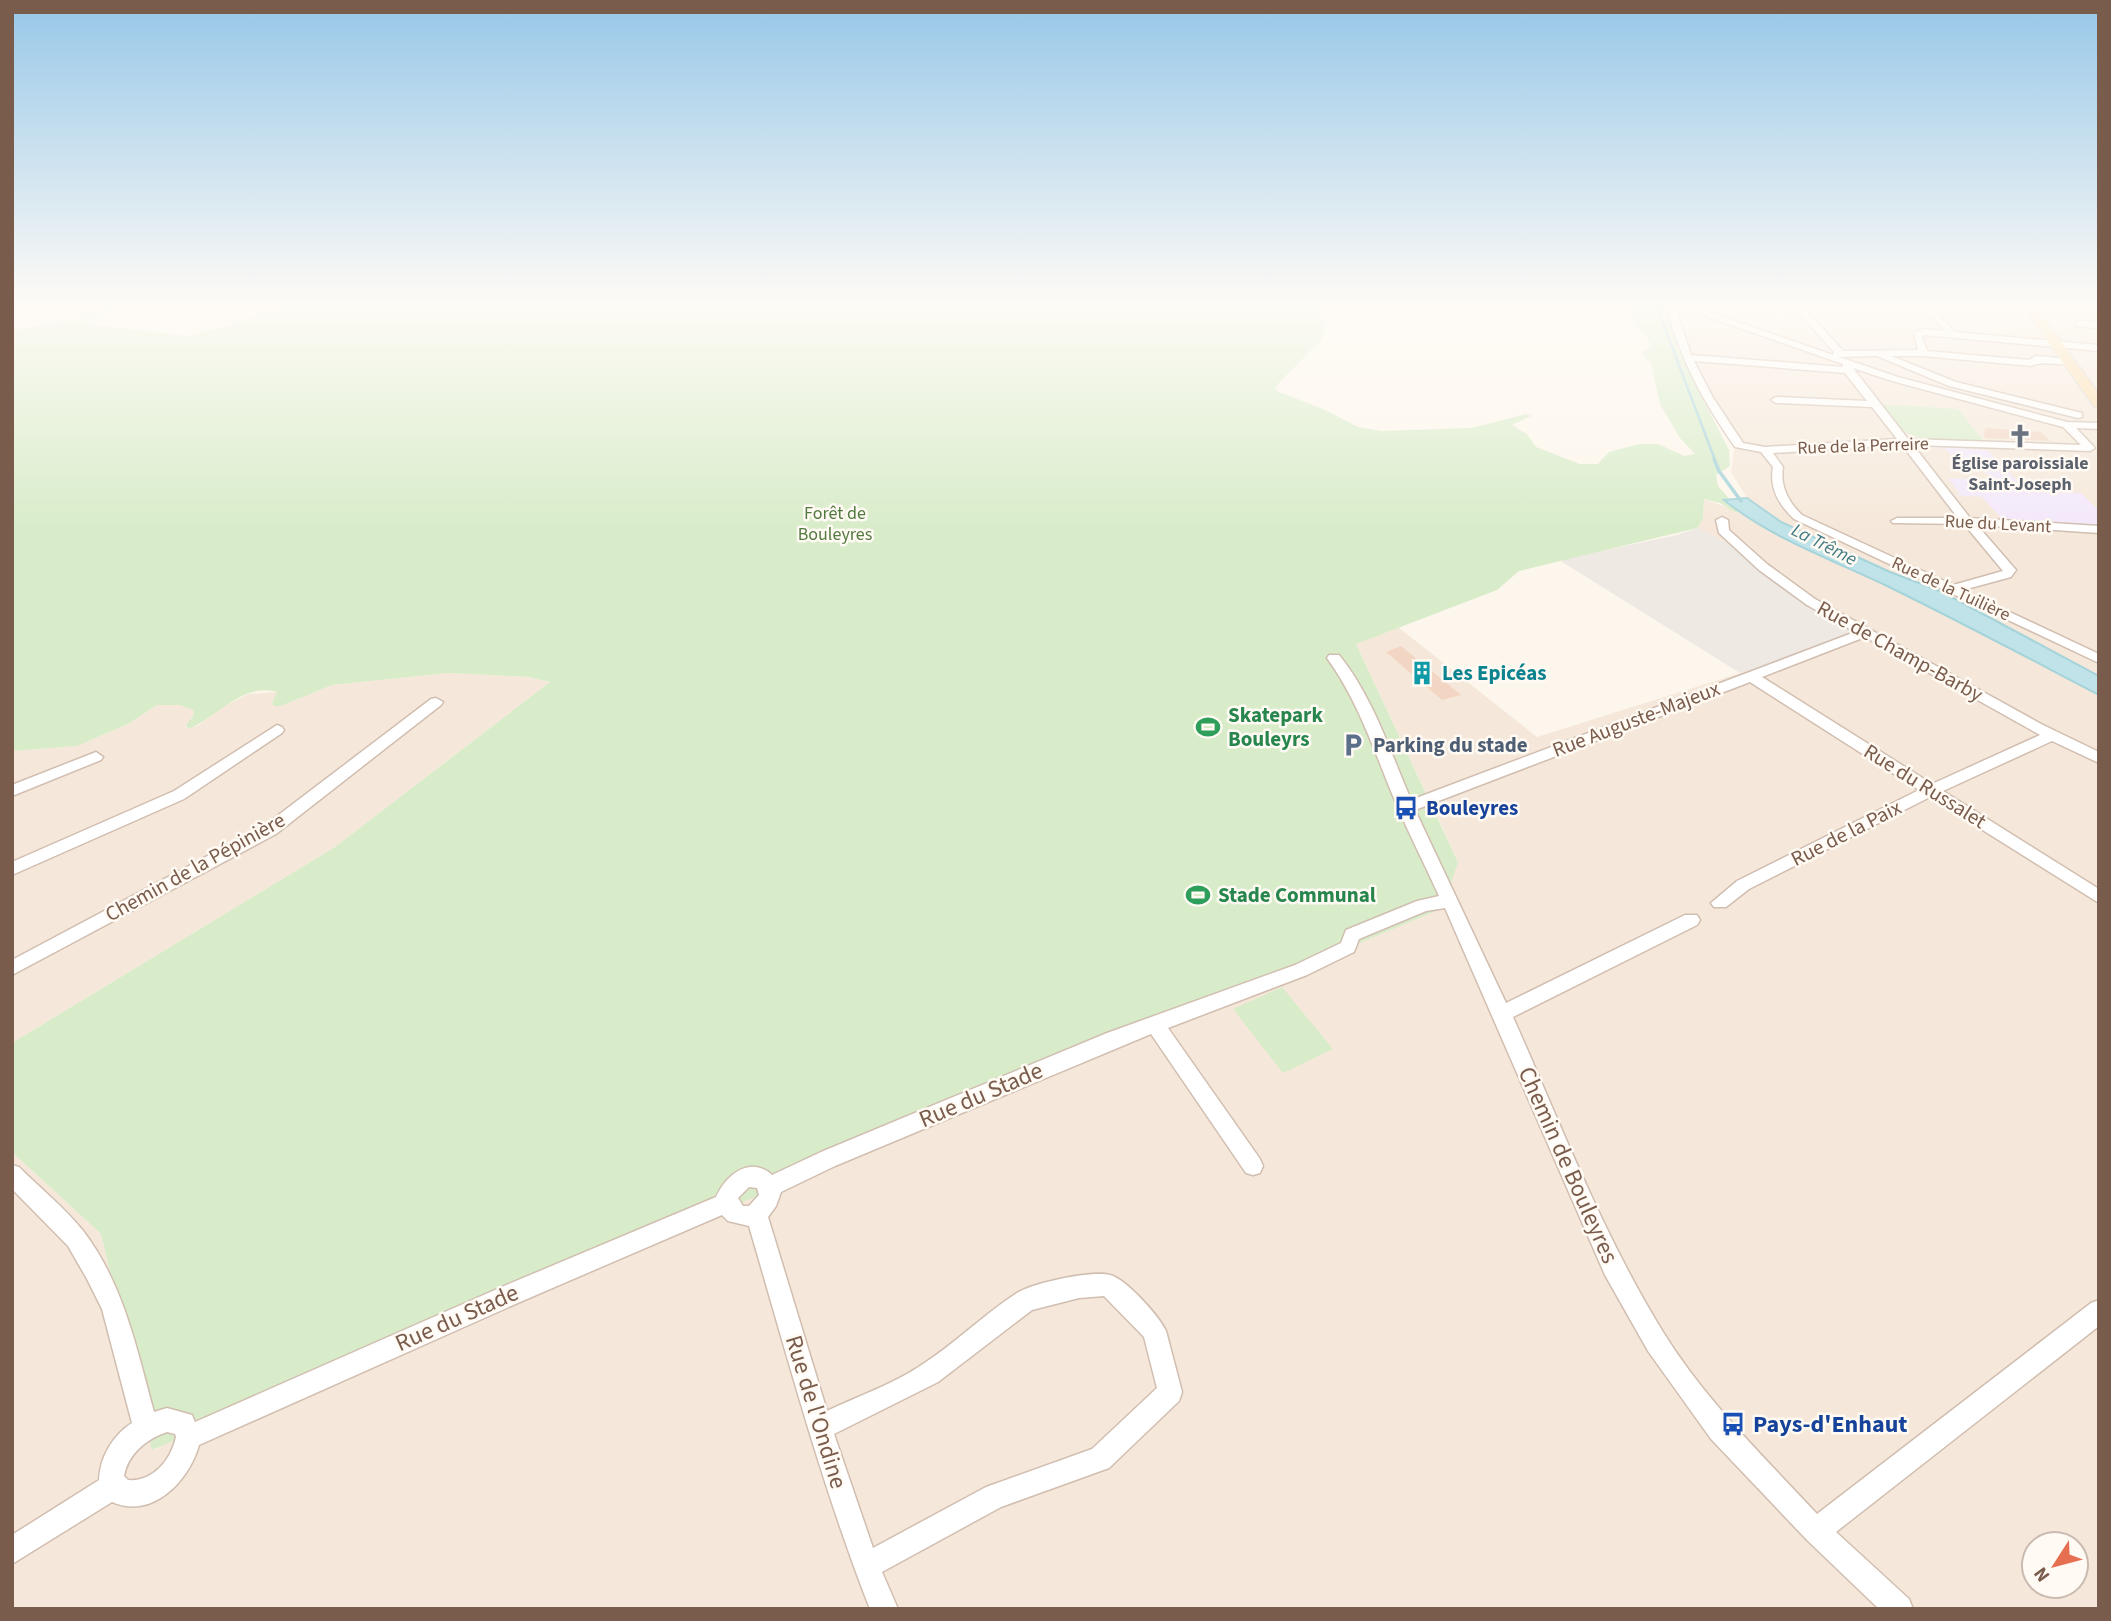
<svg xmlns="http://www.w3.org/2000/svg" width="2111" height="1621" font-family="'Source Sans 3',sans-serif">
	<rect width="100%" height="100%" fill="#fdf6ec"/>
	<path fill="#f5e8da" fill-rule="evenodd" d="M1670,305H2092L2099,310V676L1940,591L1890,572L1781,522L1747,498L1731,472L1735,446L1707,400Z
		M1704,499L1738,511L1779,536L1934,609L2099,695V1609H12V1152L101,1234L153,1450L1458,861L1356,644L1370,638L1398,627L1537,737L1750,670L1756,673L1861,629L1753,555L1697,528L1703,519ZM2034,1544H2076V1586H2034Z
		M448,673L529,677L550,682L335,847L12,1043V751L77,746L128,724L157,705H181L193,710L194,715L185,728L197,726L226,705L249,694L277,692L272,703L274,706H281L332,685Z"/>
	<path fill="#efe9e4" d="M1697,528L1753,555L1862,630L1756,673L1750,670L1740,673L1559,560L1677,535Z"/>
	<path fill="#f3e8fa" d="M1920,446L1987,450L2029,492L2081,493L2099,511V527L2002,519L1982,497L1952,495L1960,494L1948,478L1969,479L1985,490L2008,488L1982,470L2003,471L1993,460L1954,458L1946,449Z"/>
	<path fill="#d8ecc9" d="M106,305H125L91,319L88,324L187,336L221,328L286,305H1340L1322,311L1324,332L1320,341L1277,385L1275,389L1279,392L1323,409L1358,427L1381,431L1472,428L1526,414L1531,416L1512,425L1527,434L1536,447L1580,464H1598L1609,452L1639,444H1658L1684,456L1695,454L1680,438L1660,404L1651,363L1642,354L1643,351L1652,347C1648,334 1634,329 1630,313L1632,305L1666,309L1678,350L1729,450L1730,466L1716,475L1718,486L1740,511L1735,512L1720,503L1704,499L1703,519L1697,528L1519,571L1497,590L1356,644L1458,862L1443,908L152,1450L101,1234L12,1152V1043L335,847L550,682L529,677L448,673L332,685L281,706H274L272,703L277,692C242,682 217,718 188,729L186,725L194,715L193,710L180,705H157L128,724L77,746L12,751V330L68,321Z
		M1881,404L1958,409L1985,443C1960,441 1923,445 1902,430C1894,424 1888,412 1881,404Z
		M1282,987L1333,1049L1283,1073L1233,1009Z"/>
	<path fill="#bfe3e8" stroke="#a5d3da" stroke-width="2" d="M1747,498L1781,522L1890,572L1940,591L2099,676V695C2028,658 1957,620 1885,585C1830,559 1771,538 1724,500Z"/>
	<g fill="none" stroke-linecap="round" stroke-linejoin="round">
		<path stroke="#a5d3da" stroke-width="2.5" d="M1656,305L1715,460"/>
		<path stroke="#a5d3da" stroke-width="3.5" d="M1714,459L1719,471L1741,501"/>
	</g>
	<path fill="#f3d5c3" d="M1985,428L2041,432L2050,441L1984,438Z
		M1401,646L1461,695L1442,700L1386,652Z"/>
	<g fill="none" stroke-linecap="round" stroke-linejoin="round">
		<g stroke="#d1beb0" stroke-width="3">
			<path id="minor" d="M1649,305H1689L1833,355L1834,352L1800,314L1767,305H1781L1806,310L1843,351L1918,350L1914,333L1922,329L1945,331L1922,305H1930L1955,332L2099,345V351L1924,335L1922,336L1927,351L2029,360L2036,356L2070,359L2075,362C2062,368 2045,359 2031,366L1923,356H1891L1956,382L2082,413V417L2078,418L1949,386L1877,356L1839,357L1898,377L2067,422L2099,423V429L2076,428L2095,448L2090,451L1913,445L1970,518L2099,526V533L1977,525L2016,570L2011,577L1963,590L2099,654V663L1794,519C1779,505 1769,488 1773,467L1761,452L1735,447C1705,404 1680,360 1667,308ZM1676,309H1685L1843,364V367L1691,355ZM1694,361L1845,373L1867,401L1776,397L1771,400L1776,403L1872,407L1897,439L1765,447L1743,443L1712,396ZM1853,368L1892,381L2063,427L2081,445L1908,439ZM1902,445L1958,518H1897L1891,521L1893,523L1964,524L2003,571L1953,585L1802,515C1788,502 1780,486 1783,467L1773,453Z
				M1868,305L1889,307L1885,310Z
				M2087,305L2099,307V313Z
				M2079,321L2099,322V328L2076,326L2075,324Z
				M1722,517L1728,520L1729,530L1767,564L1815,599L2043,725L2099,752V763L2052,741L1943,791L2099,889V903L1930,797L1749,889L1726,907H1714L1711,903L1737,881L1919,790L1750,682L1415,810L1506,1003L1685,915H1697L1700,920L1697,925L1513,1017C1560,1123 1602,1233 1663,1332C1705,1400 1763,1456 1817,1514L2091,1303L2099,1300V1326L1836,1532L1909,1599L1913,1609H1879L1807,1540L1711,1439L1648,1351L1605,1275L1445,908L1426,911L1359,939L1354,952L1307,975L1168,1028L1260,1159L1263,1166L1260,1173L1253,1175L1246,1173L1151,1034L835,1166L781,1192L776,1206L768,1217L827,1411C858,1396 894,1384 923,1364C956,1343 984,1314 1017,1293C1032,1283 1092,1270 1110,1275C1126,1279 1159,1316 1166,1331L1182,1392L1179,1401L1109,1468L1001,1507L882,1572L898,1609H870C821,1484 787,1355 749,1226L728,1221L722,1215L520,1302L199,1445C189,1481 152,1520 112,1502L12,1564V1535L99,1480C100,1457 113,1435 132,1423L102,1309L87,1279L68,1246L12,1189V1165L19,1167C40,1188 66,1209 84,1232C124,1285 137,1350 154,1412L167,1408L192,1415L195,1422L504,1286L716,1197C726,1175 750,1155 772,1175L821,1152L1107,1033L1295,965L1341,943L1346,930L1417,901L1439,896C1426,867 1411,838 1398,808C1376,757 1360,703 1327,658L1329,655H1339C1373,697 1390,751 1411,800L1855,632L1807,605L1759,570L1719,533L1716,520ZM1865,637L2033,731L2040,735L1932,784L1762,677ZM749,1187L757,1188L759,1195L749,1206H743L738,1198ZM1104,1296L1144,1337L1157,1388L1092,1449L986,1487L873,1548L834,1434L938,1382L1032,1310L1079,1298ZM167,1432L175,1434L176,1437C171,1460 153,1482 128,1480L124,1476C128,1454 146,1439 167,1432Z
				M436,698L443,702L441,705L276,834L12,975V960L264,826L431,699Z
				M277,725L282,727L284,730L282,733L184,799L12,875V862L174,791Z
				M96,752L103,757L101,760L12,796V785Z"/>
		</g>
		<g stroke="#dad1cd" stroke-width="3">
			<path id="major" d="M2022,305H2034L2099,394V407L2094,406Z"/>
		</g>
		<use href="#minor" fill="#fff" fill-rule="evenodd"/>
		<use href="#major" fill="#fbd9a5" fill-rule="evenodd"/>
	</g>
	<linearGradient id="sky" x2="0" y2="1"><stop stop-color="#97c7e8"/><stop offset="0.57" stop-color="#fefbf6"/><stop offset="1" stop-color="#fefbf6" stop-opacity="0"/></linearGradient>
	<rect width="2111" height="532" fill="url(#sky)"/>
	<defs>
		<g id="church-bare" transform="scale(1.89)"><path d="M-1.2-6h2.4v3.5h3.3v2.4h-3.3V6h-2.4V-.1h-3.3v-2.4h3.3Z" fill="#6b7280" stroke="#fffaf3" stroke-width="2.5" paint-order="stroke"/></g>
		<g id="building-bare" transform="scale(1.89)"><path d="M-4-6H4V6H1V3H-1V6H-4ZM-2.5-4.3h1.7v1.8h-1.7ZM.8-4.3h1.7v1.8H.8ZM-2.5-1h1.7V.8h-1.7ZM.8-1h1.7V.8H.8Z" fill="#0f9aa8" stroke="#fffaf3" stroke-width="2.5" paint-order="stroke"/></g>
		<g id="stadium-bare" transform="scale(1.89)"><path d="M0-5a6.5 5 0 1 0 0 10a6.5 5 0 1 0 0-10ZM-3.5-1.8h7v3.6h-7Z" fill="#2e9e5b" stroke="#fffaf3" stroke-width="2.5" paint-order="stroke"/></g>
		<g id="parking-bare" transform="scale(1.89)"><path d="M-3.5-5.5H1a3.5 3.5 0 0 1 0 7H-1V5.5H-3.5ZM-1-3.4V-.6H.8a1.4 1.4 0 0 0 0-2.8Z" fill="#5c6f8a" stroke="#fffaf3" stroke-width="2.5" paint-order="stroke"/></g>
		<g id="bus-bare" transform="scale(1.89)"><path d="M-5-6H5V4H4V6H2V4H-2V6H-4V4H-5ZM-3.5-4V0h7V-4ZM-3.5 1.2v1.5H-2V1.2ZM2 1.2v1.5H3.5V1.2Z" fill="#1a4fb4" stroke="#fffaf3" stroke-width="2.5" paint-order="stroke"/></g>
	</defs>
	<g fill-rule="evenodd">
		<use href="#church-bare" x="2020" y="436"/>
		<use href="#building-bare" x="1422" y="673"/>
		<use href="#stadium-bare" x="1208" y="727"/>
		<use href="#parking-bare" x="1353" y="745"/>
		<use href="#bus-bare" x="1406" y="808"/>
		<use href="#stadium-bare" x="1198" y="895"/>
		<use href="#bus-bare" x="1733" y="1424"/>
	</g>
	<g text-anchor="middle" dominant-baseline="central" stroke-width="5" stroke-linejoin="round" paint-order="stroke">
		<g font-size="18" fill="#7a5c4d" stroke="#fffaf3">
			<text transform="translate(1863 446) rotate(-2)">Rue de la Perreire</text>
			<text transform="translate(1998 524) rotate(3)">Rue du Levant</text>
			<text transform="translate(1951 589) rotate(25)">Rue de la Tuilière</text>
		</g>
		<g font-size="18" font-weight="bold" fill="#5b616d" stroke="#fffaf3">
			<text x="2020" y="463">Église paroissiale<tspan x="2020" dy="21">Saint-Joseph</tspan></text>
		</g>
		<g font-size="18" fill="#537a41" stroke="#fffaf3">
			<text x="835" y="513">Forêt de<tspan x="835" dy="21">Bouleyres</tspan></text>
		</g>
		<g font-size="19" font-style="italic" fill="#437c86" stroke="#fffaf3">
			<text transform="translate(1824 545) rotate(27)">La Trême</text>
		</g>
		<g font-size="21" fill="#7a5c4d" stroke="#fffaf3">
			<text transform="translate(1900 651) rotate(29)">Rue de Champ-Barby</text>
			<text transform="translate(1636 719) rotate(-21)">Rue Auguste-Majeux</text>
			<text transform="translate(1925 786) rotate(32)">Rue du Russalet</text>
			<text transform="translate(1846 833) rotate(-27)">Rue de la Paix</text>
			<text transform="translate(195 867) rotate(-29)">Chemin de la Pépinière</text>
		</g>
		<g font-size="21" font-weight="bold" fill="#0d838f" stroke="#fffaf3" text-anchor="start">
			<text x="1442" y="673">Les Epicéas</text>
		</g>
		<g font-size="21" font-weight="bold" fill="#27864d" stroke="#fffaf3" text-anchor="start">
			<text x="1228" y="715">Skatepark<tspan x="1228" dy="24">Bouleyrs</tspan></text>
			<text x="1218" y="895">Stade Communal</text>
		</g>
		<g font-size="21" font-weight="bold" fill="#4e5e75" stroke="#fffaf3" text-anchor="start">
			<text x="1373" y="745">Parking du stade</text>
		</g>
		<g font-size="21" font-weight="bold" fill="#164399" stroke="#fffaf3" text-anchor="start">
			<text x="1426" y="808">Bouleyres</text>
		</g>
		<g font-size="24" fill="#7a5c4d" stroke="#fffaf3">
			<text transform="translate(981 1095) rotate(-23)">Rue du Stade</text>
			<text transform="translate(1568 1165) rotate(66)">Chemin de Bouleyres</text>
			<text transform="translate(457 1318) rotate(-24)">Rue du Stade</text>
			<text transform="translate(816 1412) rotate(73)">Rue de l'Ondine</text>
		</g>
		<g font-size="24" font-weight="bold" fill="#164399" stroke="#fffaf3" text-anchor="start">
			<text x="1753" y="1424">Pays-d'Enhaut</text>
		</g>
	</g>
	<rect width="2111" height="1621" fill="none" stroke="#7a5c4d" stroke-width="28"/>
	<g transform="translate(2055 1565) rotate(234)"><circle r="33" fill="#fffaf3" stroke="#cabbb1" stroke-width="2"/>
	<path d="M0-5L12 26L0 18L-12 26Z" fill="#e76f51"/>
	<text y="-10" font-size="19" font-weight="bold" text-anchor="middle" fill="#7a5c4d">N</text>
	</g>
</svg>
